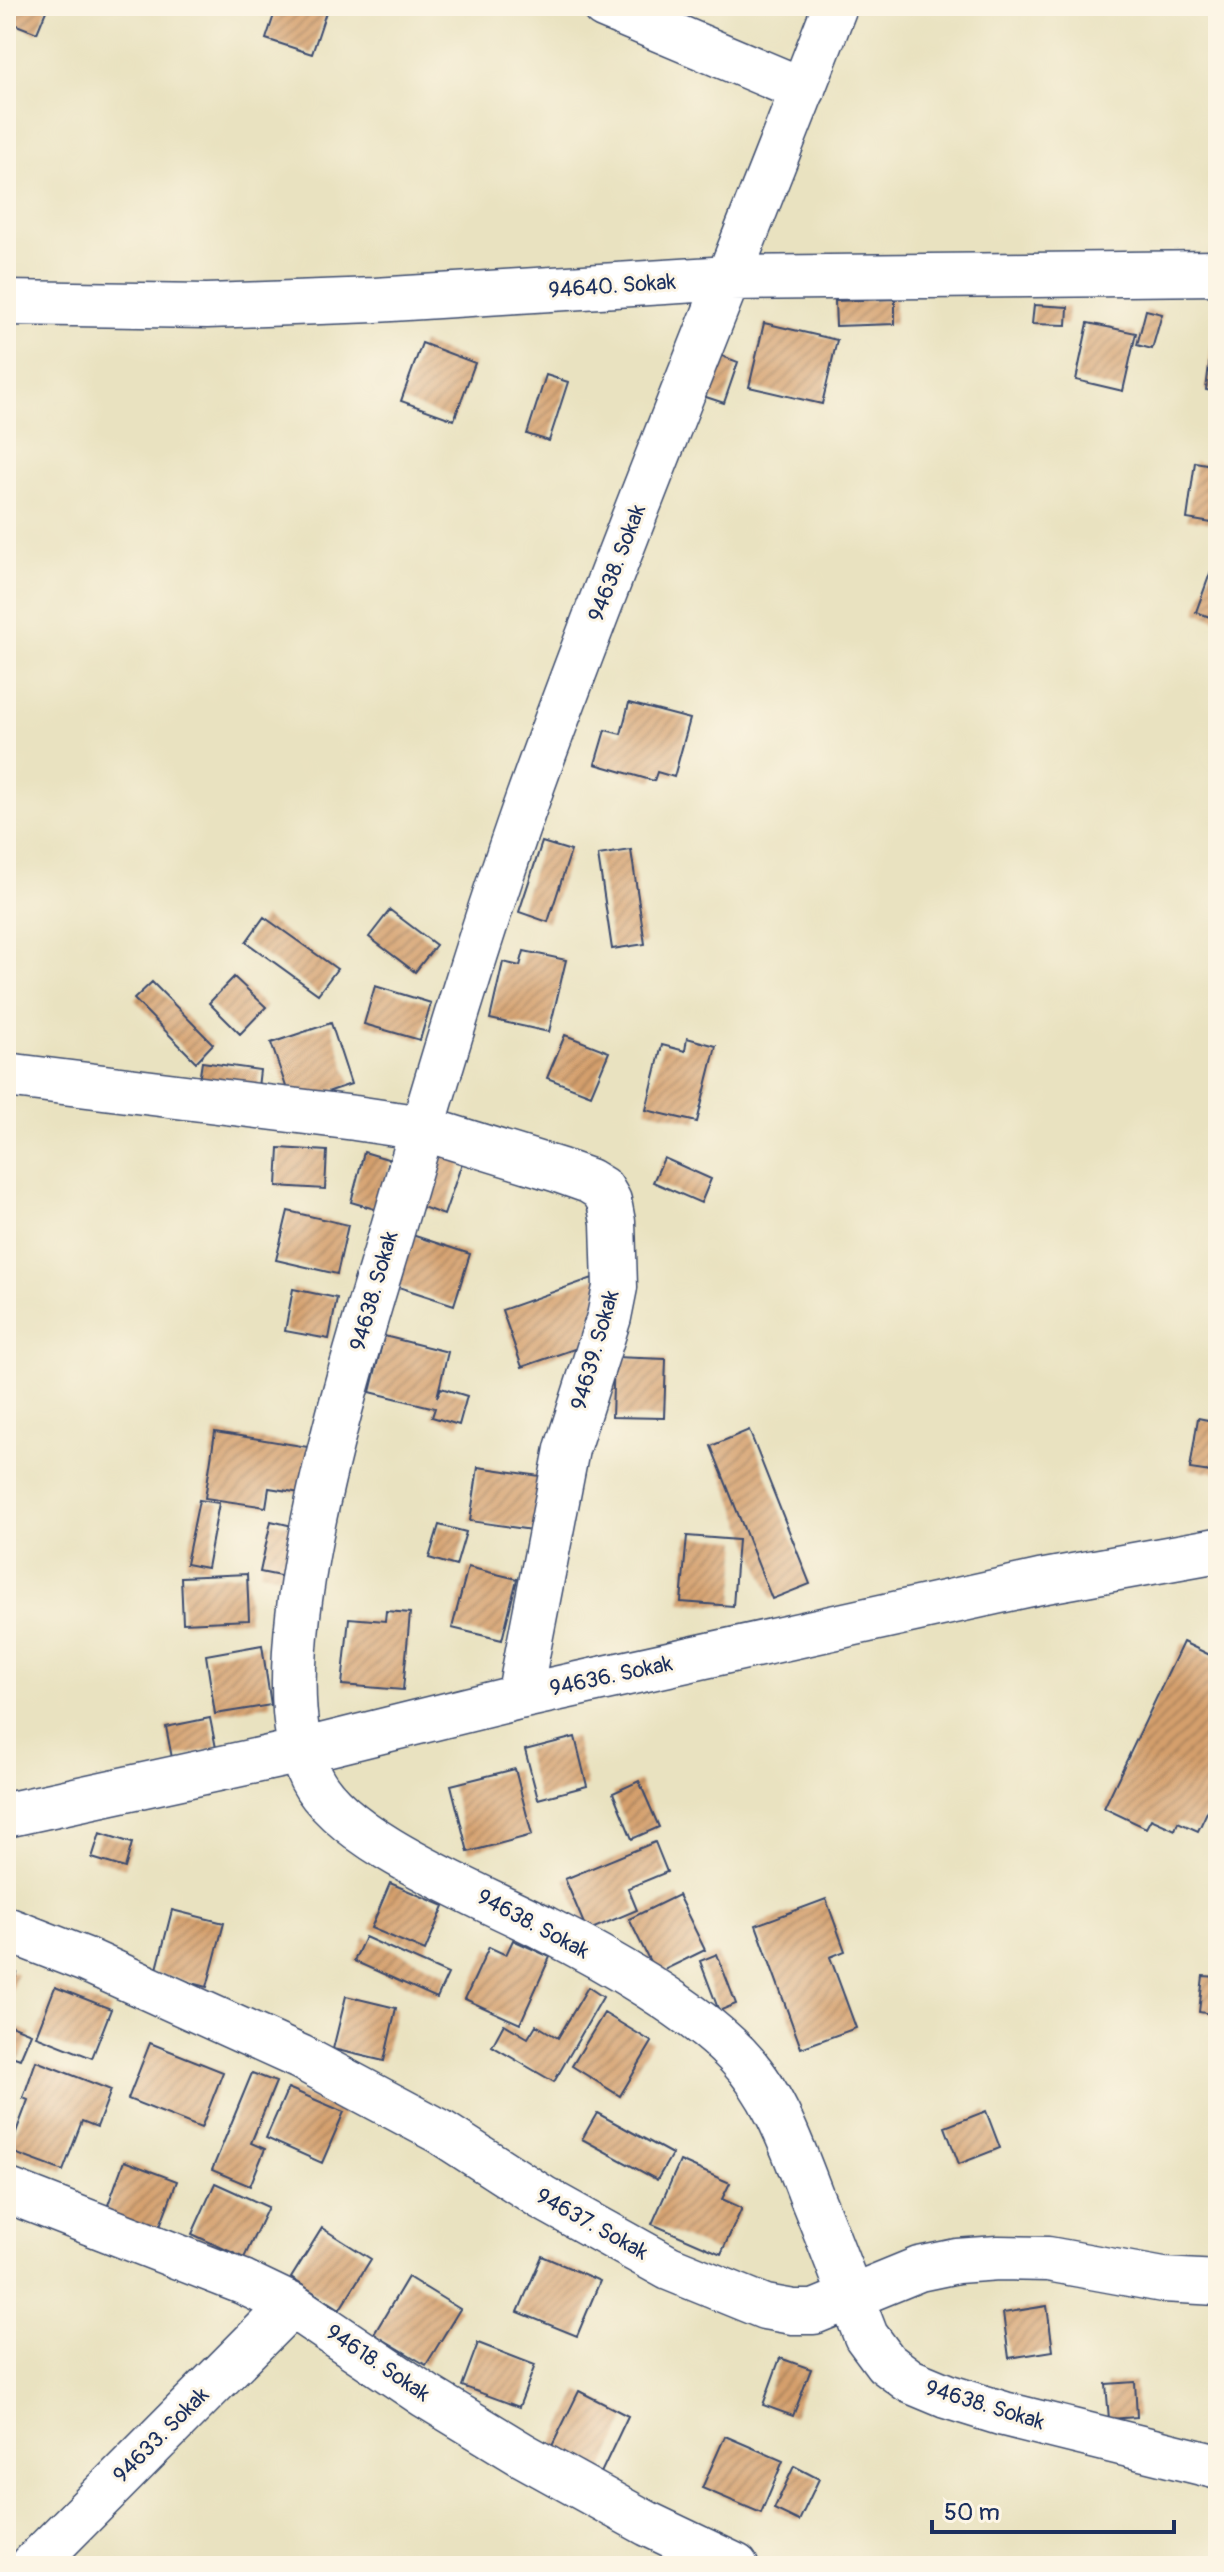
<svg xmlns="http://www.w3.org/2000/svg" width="1224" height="2572" font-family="Pangolin,sans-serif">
	<defs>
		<pattern id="building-hatch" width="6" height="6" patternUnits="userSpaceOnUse" patternTransform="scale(2)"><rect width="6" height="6" fill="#d49f6c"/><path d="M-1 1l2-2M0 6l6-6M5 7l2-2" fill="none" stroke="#ab825c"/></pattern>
	</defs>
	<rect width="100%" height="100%" fill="#fcf5e5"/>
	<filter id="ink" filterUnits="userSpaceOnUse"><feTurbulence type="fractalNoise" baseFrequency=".0125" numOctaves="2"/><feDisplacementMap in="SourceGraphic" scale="16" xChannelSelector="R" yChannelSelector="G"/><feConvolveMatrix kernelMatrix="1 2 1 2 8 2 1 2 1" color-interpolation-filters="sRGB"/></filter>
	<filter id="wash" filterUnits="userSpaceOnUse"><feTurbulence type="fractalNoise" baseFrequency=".006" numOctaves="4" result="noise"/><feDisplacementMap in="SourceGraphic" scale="32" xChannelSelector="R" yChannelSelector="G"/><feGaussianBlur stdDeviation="1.8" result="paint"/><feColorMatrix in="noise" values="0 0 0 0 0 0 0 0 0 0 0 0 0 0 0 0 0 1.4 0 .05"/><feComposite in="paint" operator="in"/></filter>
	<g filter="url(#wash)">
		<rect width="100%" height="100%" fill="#e9e2c0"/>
		<g id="blocks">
			<path fill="url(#building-hatch)" d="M6,6H48L37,33L6,21Z
				M277,6H328L312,54L266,39Z
				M895,299V324L836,326L835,301Z
				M1034,305L1068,307L1067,325L1032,324Z
				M1146,310L1162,314L1152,349L1137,345Z
				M1214,322H1218V392L1206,390Z
				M764,323L837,340L822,404L749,387Z
				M1088,323L1136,333L1123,391L1076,380Z
				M422,343L475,363L454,420L401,401Z
				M714,353L738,362L724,403L700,395Z
				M546,375L568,382L549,441L527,434Z
				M1195,462L1218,466V524L1187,519Z
				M1212,568L1218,570V620L1196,612Z
				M629,703L690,719L674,777L657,772L654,781L595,764L605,730L621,734Z
				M542,842L571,851L548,922L519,912Z
				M631,850L645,944L612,949L598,855Z
				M390,910L436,945L415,972L369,937Z
				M264,917L337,969L318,994L246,942Z
				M524,951L566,960L549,1032L490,1019L503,962L520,966Z
				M234,977L266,1007L240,1034L209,1003Z
				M152,982L213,1044L196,1062L134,999Z
				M375,986L431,1003L420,1040L364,1024Z
				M331,1023L351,1084L292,1104L271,1043Z
				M565,1035L609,1052L591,1095L547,1078Z
				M687,1038L716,1046L697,1122L646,1110L662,1045L685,1051Z
				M202,1062L260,1070L257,1096L198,1088Z
				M279,1148L327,1151L325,1189L277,1186Z
				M437,1151L463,1160L444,1215L417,1205Z
				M364,1152L391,1160L378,1210L351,1202Z
				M664,1158L711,1179L701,1203L653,1182Z
				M288,1211L348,1225L337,1274L276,1260Z
				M412,1235L470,1254L454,1305L396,1286Z
				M601,1275L586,1345L522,1367L502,1310Z
				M293,1289L337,1298L329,1339L285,1331Z
				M384,1336L448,1352L437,1397L441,1388L467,1396L459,1425L432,1417L435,1408L370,1392Z
				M614,1357L666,1359L664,1418L612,1417Z
				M1198,1418L1218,1422V1473L1190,1469Z
				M749,1430L810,1584L772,1599L711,1446Z
				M215,1432L314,1448L307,1494L269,1488L266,1507L205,1498Z
				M478,1467L547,1477L539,1531L470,1521Z
				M199,1500L219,1503L207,1568L186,1564Z
				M271,1521L301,1528L290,1578L260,1572Z
				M439,1525L466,1532L456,1566L429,1558Z
				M687,1536L738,1540L733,1606L681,1602Z
				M468,1567L517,1579L502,1640L452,1628Z
				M247,1574L249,1620L183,1623L181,1577Z
				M386,1611L410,1613L403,1690L342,1685L349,1618L385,1621Z
				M1183,1642L1218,1659V1789L1198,1831L1178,1822L1175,1830L1151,1819L1146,1828L1104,1808Z
				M262,1645L271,1705L215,1714L206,1655Z
				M210,1718L216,1748L172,1758L166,1727Z
				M575,1737L587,1786L538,1799L525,1750Z
				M515,1769L532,1835L468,1852L451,1785Z
				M639,1781L659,1827L632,1839L613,1793Z
				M100,1833L132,1843L125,1868L92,1858Z
				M655,1842L667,1872L628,1888L637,1910L587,1931L565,1879Z
				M390,1883L444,1906L425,1951L371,1928Z
				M678,1895L705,1950L656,1974L629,1919Z
				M826,1899L845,1951L830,1957L856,2028L801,2048L756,1925Z
				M172,1910L224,1923L207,1987L156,1973Z
				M365,1937L448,1974L437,1998L354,1961Z
				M513,1940L550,1957L520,2024L465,1999L489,1947L506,1955Z
				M717,1954L736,2004L719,2011L700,1961Z
				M6,1970L17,1973L7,2005H6Z
				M1203,1976L1218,1977V2015L1199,2012Z
				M55,1987L111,2009L92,2058L36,2036Z
				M588,1987L603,1997L554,2082L492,2046L504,2024L528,2038L536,2025L558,2038Z
				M346,1996L396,2008L384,2061L333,2049Z
				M604,2013L652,2042L620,2096L572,2066Z
				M6,2023L31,2033L20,2059L6,2054Z
				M150,2043L223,2072L201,2128L128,2099Z
				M36,2061L111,2090L97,2127L82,2121L63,2171L9,2151L28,2100L23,2098Z
				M252,2073L276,2082L251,2143L265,2149L250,2186L212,2170Z
				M288,2088L344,2112L322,2163L266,2138Z
				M986,2111L1000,2148L959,2164L945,2127Z
				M597,2113L672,2154L657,2180L582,2139Z
				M124,2161L177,2181L156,2236L104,2216Z
				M680,2161L730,2183L722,2199L742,2208L721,2254L652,2224Z
				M215,2183L268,2207L244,2258L192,2234Z
				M322,2228L371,2259L340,2309L291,2278Z
				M542,2256L600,2281L577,2336L518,2312Z
				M408,2277L460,2309L426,2365L374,2334Z
				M1047,2306L1053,2351L1009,2358L1003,2313Z
				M478,2343L535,2365L519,2407L462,2386Z
				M780,2358L811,2369L793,2416L763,2405Z
				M1135,2382L1137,2417L1109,2419L1106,2384Z
				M579,2391L628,2416L600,2475L550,2450Z
				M725,2436L783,2461L761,2513L702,2488Z
				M794,2466L819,2479L799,2521L774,2509Z"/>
		</g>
	</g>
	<g filter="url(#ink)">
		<use href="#blocks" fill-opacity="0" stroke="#3a4a6d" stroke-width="2"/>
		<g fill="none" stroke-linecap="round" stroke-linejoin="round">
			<g stroke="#3a4a6d" stroke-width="47">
				<path id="minor" d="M604,6L803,90
					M835,6C738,258 634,508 541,762C484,918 437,1078 390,1238C354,1359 254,1665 311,1778C344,1843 481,1895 546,1929C606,1959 691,2008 737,2055C775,2094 793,2149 812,2198C831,2244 848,2290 866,2336L886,2363L910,2381L946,2396L1004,2414L1218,2467
					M6,303L207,306L375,300L729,278L1218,273
					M6,1075L355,1118L422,1128L558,1170L589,1181L602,1189L609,1201L613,1222L615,1287L609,1317L567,1449L519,1697
					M6,1815L301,1751L519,1697L1040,1582L1218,1550
					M6,1929L86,1960L300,2057L439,2131L543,2198L669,2268L765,2307L793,2312H814L919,2269L957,2261L998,2258L1048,2259L1163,2280L1218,2283
					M6,2190L243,2282L291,2305L426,2396L523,2455L648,2524L736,2566
					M32,2566L291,2305"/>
			</g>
			<use href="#minor" stroke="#fff" stroke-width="44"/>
		</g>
	</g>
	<g text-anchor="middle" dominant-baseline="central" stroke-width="6" stroke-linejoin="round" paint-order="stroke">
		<g font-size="22" fill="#1b2f5e" stroke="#fcf5e5">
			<text transform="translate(612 286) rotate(-4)">94640. Sokak</text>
			<text transform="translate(617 563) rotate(-69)">94638. Sokak</text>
			<text transform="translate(374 1291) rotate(-74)">94638. Sokak</text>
			<text transform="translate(595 1350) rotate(-74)">94639. Sokak</text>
			<text transform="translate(611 1676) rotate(-12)">94636. Sokak</text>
			<text transform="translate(533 1924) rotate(28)">94638. Sokak</text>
			<text transform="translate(592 2224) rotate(29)">94637. Sokak</text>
			<text transform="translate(378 2363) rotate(34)">94618. Sokak</text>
			<text transform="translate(985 2405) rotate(17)">94638. Sokak</text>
			<text transform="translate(161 2435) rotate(-45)">94633. Sokak</text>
		</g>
	</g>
	<rect width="1224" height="2572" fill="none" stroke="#fcf5e5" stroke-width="32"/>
	<path d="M932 2520v12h242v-12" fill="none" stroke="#1b2f5e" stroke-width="4"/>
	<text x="944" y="2520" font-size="24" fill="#1b2f5e" stroke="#fcf5e5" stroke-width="6" paint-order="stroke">50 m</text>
</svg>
